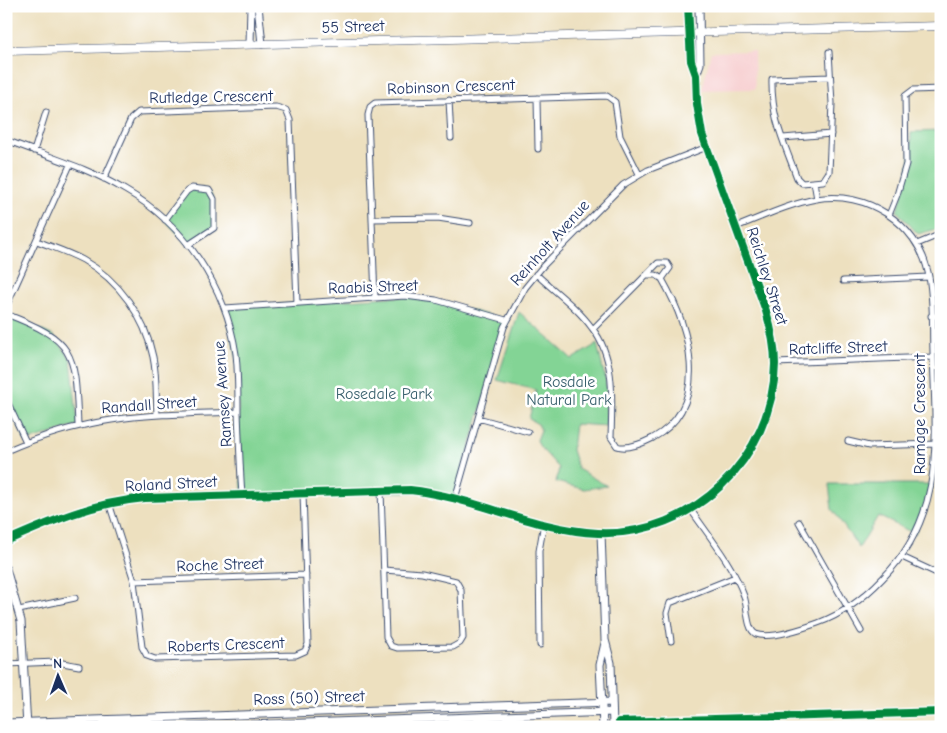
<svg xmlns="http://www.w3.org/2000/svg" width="947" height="733" font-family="'Comic Neue',sans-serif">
	<rect width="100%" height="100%" fill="#fff"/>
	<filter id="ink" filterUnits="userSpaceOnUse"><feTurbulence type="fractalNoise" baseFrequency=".02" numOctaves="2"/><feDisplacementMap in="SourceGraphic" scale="10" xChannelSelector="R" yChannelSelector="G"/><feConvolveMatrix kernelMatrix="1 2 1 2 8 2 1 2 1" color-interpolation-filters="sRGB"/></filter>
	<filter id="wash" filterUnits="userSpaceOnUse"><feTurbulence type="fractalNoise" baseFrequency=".0096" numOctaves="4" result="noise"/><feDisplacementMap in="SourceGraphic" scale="20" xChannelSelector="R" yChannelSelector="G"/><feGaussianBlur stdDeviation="1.12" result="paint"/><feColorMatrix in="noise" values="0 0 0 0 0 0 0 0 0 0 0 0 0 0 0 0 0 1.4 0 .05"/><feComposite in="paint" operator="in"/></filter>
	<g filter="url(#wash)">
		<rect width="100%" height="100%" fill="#ede0bf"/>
		<path fill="#f7cfd0" d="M579,6H681V7L579,10Z
			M754,51L755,89L702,90L711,52Z"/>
		<path fill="#83d495" stroke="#4f827a" d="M941,131V228L918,234L897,211C907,184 911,161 911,132Z
			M202,188L212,195L214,228L188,245L165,220L187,191Z
			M390,297L427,298L506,320L455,499L423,492L242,495L236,355L225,308Z
			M519,312L572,359L597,344L606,382V426L575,424L572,450L578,469L607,486L584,489L556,482L559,468L540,447L537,440L541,430L538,424L529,419L536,390L497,380Z
			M6,314L54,336L71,359L78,425L26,442L6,399Z
			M829,484H933L915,534L878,516L859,548L832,509Z"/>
	</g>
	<g filter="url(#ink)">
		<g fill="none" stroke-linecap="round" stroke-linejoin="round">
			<g stroke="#3a4a6d" stroke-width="7">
				<path id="street" d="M829,52L832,103L829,172L823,181L802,183L797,178C784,142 771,118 772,79L830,77
					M537,98L538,149
					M449,100L451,138
					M783,138L831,134
					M6,140C46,156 89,168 125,190C185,224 226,287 236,354C238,373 238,392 238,411C239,439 240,467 242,495
					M34,151L46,112
					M104,179L131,119L139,112L276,107L286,110L290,120L297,303
					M814,182L817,199
					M889,215L897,195L906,164L905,96L913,90L941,89
					M372,219L438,218L470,223
					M165,220L187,191L192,188L209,190L214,199V228L188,245
					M37,241C52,247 68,252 83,260C119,280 145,317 153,357C157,376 156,396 157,415
					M917,244L941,234
					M536,274C554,291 577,307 592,328C616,358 612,401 611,437L617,446C628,450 643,443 653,438C713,405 689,326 662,279L656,275H647
					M843,281L929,277
					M375,298L368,115L370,107L375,103L607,96L615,102L620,136L639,174
					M6,307L70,165
					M225,308L405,296L436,300L506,320
					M6,314C77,341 75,354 78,425
					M931,316H941
					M593,329L658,263H667L670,268L662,279
					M775,363L933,357
					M6,399L26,442
					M478,418L528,432
					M848,441L869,446L935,444
					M6,451C89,414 150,415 238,412
					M381,490L386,637L391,646L397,648L453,647L460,643L463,638L461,590L456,581L422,573L384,570
					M455,499L504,327L525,288L543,266L623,185L648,170L707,147
					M109,503L134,581L142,647L147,656L155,659L296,655L305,651L308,644L303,493
					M691,510C709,536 733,565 744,596C748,606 746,629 756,634C770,640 804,628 818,623C843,614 865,597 883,578C947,513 935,435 933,352C932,326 934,298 928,272C917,223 866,190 816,199C789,204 762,217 736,227
					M799,522L861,631
					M902,557L941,575
					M134,581L306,575
					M19,610L75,598
					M671,641L667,613L670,603L735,577
					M540,645L539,551L544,523
					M6,664L57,662L79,666"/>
			</g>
			<g stroke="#3a4a6d" stroke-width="9">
				<path id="secondary" d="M258,6L262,44
					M250,44L251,6
					M696,75L700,64L699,6
					M601,533L605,640L611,663L613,727
					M6,541C54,520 93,503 145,498L410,490C474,497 534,530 598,533C693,537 774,457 775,364C775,346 771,328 766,311L702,134L697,104L696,75L691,61L688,6
					M6,569L21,621L27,727
					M6,723L612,702
					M189,727L612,712
					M603,727L600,665L605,643"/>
			</g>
			<g stroke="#3a4a6d" stroke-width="9">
				<path id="primary" d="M6,51L941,26"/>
			</g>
			<use href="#street" stroke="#fff" stroke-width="5"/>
			<use href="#secondary" stroke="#fff" stroke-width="7"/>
			<use href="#primary" stroke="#fff" stroke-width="8"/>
			<g stroke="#fff" stroke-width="11">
				<path id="cycleway" d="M6,541C54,520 93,503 145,498L410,490C474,497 534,530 598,533C693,537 774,457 775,364C775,346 771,328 766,311L702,134L697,104L696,75L691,61L688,6
					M619,722L941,712"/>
			</g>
			<use href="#cycleway" stroke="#00873e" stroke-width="8"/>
		</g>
	</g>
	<g text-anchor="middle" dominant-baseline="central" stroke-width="5" stroke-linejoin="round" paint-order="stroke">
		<g font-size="16" fill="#1b2f5e" stroke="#fff">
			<text transform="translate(353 27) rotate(-2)">55 Street</text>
			<text transform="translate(451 87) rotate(-2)">Robinson Crescent</text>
			<text transform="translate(211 97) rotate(-1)">Rutledge Crescent</text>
			<text transform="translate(550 243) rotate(-48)">Reinholt Avenue</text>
			<text transform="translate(767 276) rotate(72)">Reichley Street</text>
			<text transform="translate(373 287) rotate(-2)">Raabis Street</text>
			<text transform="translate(838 348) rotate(-2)">Ratcliffe Street</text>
			<text transform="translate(223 394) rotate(-94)">Ramsey Avenue</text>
			<text transform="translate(149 405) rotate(-4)">Randall Street</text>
			<text transform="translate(920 414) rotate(-90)">Ramage Crescent</text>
			<text transform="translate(171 484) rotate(-3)">Roland Street</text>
			<text transform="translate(220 565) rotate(-2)">Roche Street</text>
			<text transform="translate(226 645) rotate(-2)">Roberts Crescent</text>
			<text transform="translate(309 698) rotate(-2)">Ross (50) Street</text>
		</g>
		<g font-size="16" fill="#3a616e" stroke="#fff">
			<text x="569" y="382">Rosdale<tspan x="569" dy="18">Natural Park</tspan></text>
			<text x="384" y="394">Rosedale Park</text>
		</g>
	</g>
	<rect width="947" height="733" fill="none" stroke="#fff" stroke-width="25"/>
	<g transform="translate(58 676) rotate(358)" stroke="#ffffff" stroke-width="4" paint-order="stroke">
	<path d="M0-4L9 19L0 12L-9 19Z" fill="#1b2f5e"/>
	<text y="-8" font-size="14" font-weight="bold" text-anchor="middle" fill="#1b2f5e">N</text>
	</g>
</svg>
